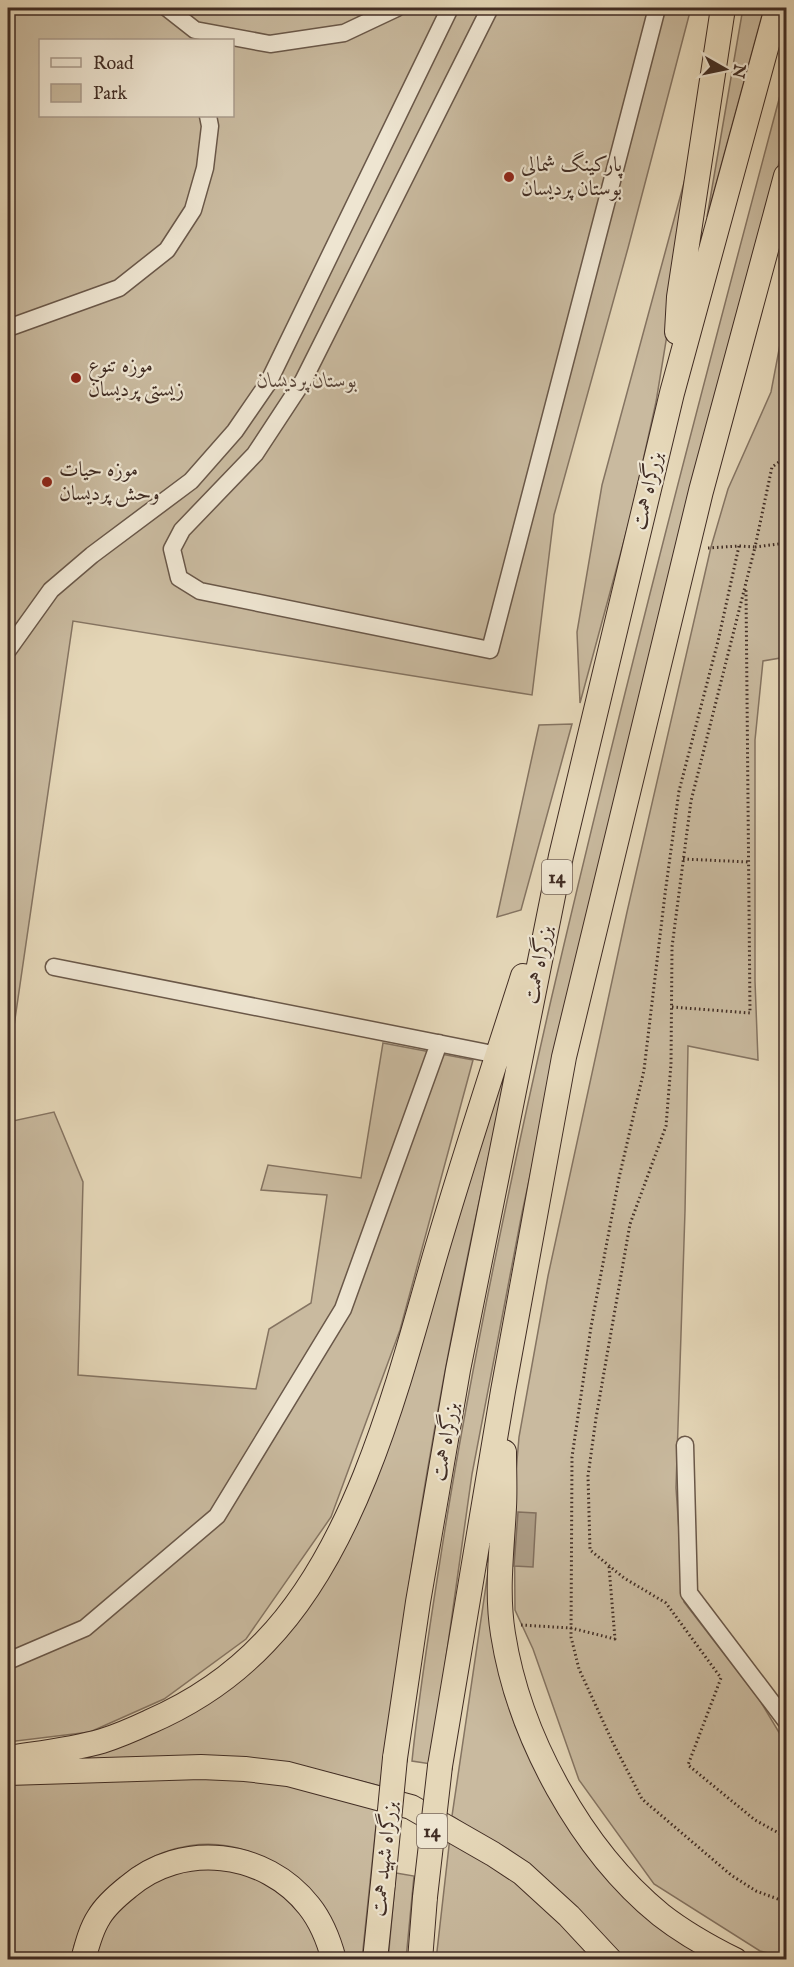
<svg xmlns="http://www.w3.org/2000/svg" width="794" height="1967" font-family="'IM FELL English',Amiri,serif">
	<rect width="100%" height="100%" fill="#e5d7b8"/>
	<filter id="stains"><feTurbulence type="fractalNoise" baseFrequency=".00333" numOctaves="4"/><feColorMatrix values="0 0 0 0 .2 0 0 0 0 .09 0 0 0 0 .02 0 0 0 .5 -.17"/></filter>
	<radialGradient id="worn" r=".72"><stop offset=".6" stop-color="#630" stop-opacity="0"/><stop offset="1" stop-color="#630" stop-opacity=".3"/></radialGradient>
	<path fill="#c9ba9f" stroke="#857462" stroke-width="1.5" fill-rule="evenodd" d="M8,8H691L628,248L554,515L532,695L73,621L8,1067ZM40,40H232V116H40Z
		M743,8H764L707,217Z
		M786,73V137L735,327L574,973L522,1213L472,1474L431,1764L412,1761C420,1683 433,1606 445,1529C474,1352 511,1176 551,1000C623,690 704,381 786,73Z
		M704,109L656,402L631,515L580,703L577,632L602,485Z
		M786,313V657L763,661L755,740V981L758,1060L688,1046L685,1211L676,1488L684,1602L759,1699L786,1744V1957L760,1951L654,1884L579,1780L533,1649L515,1610L514,1495L519,1437L548,1276L627,912L711,547L728,489L771,392Z
		M572,724L521,910L497,917L539,725Z
		M517,1028C486,1168 455,1308 431,1450C411,1561 396,1673 380,1786L330,1773L8,1764L143,1732L305,1608Z
		M383,1043L473,1060L400,1330L331,1517L246,1639L164,1699L90,1732L8,1742V1122L54,1112L83,1182L78,1375L256,1389L269,1329L311,1303L327,1195L261,1190L268,1165L361,1178Z
		M498,1504L490,1620L493,1645L504,1692L515,1725L528,1753L557,1810L578,1841L711,1959H622L605,1938L502,1849L452,1816Z
		M195,1777L252,1780L291,1785L378,1807L362,1959H345C330,1938 316,1917 301,1895C296,1887 291,1875 283,1869C274,1860 258,1855 247,1851C171,1824 85,1883 71,1959H8V1784Z
		M450,1837L484,1859L536,1898L597,1960H436Z
		M201,1866L248,1873L287,1898L306,1920L325,1960H93L102,1934L115,1912L159,1876Z
		M396,1873L414,1876L406,1959L388,1960Z"/>
	<path fill="#ad9d86" stroke="#82705f" stroke-width="1.5" d="M518,1512L536,1513L533,1567L514,1566Z"/>
	<g fill="none" stroke-linecap="round" stroke-linejoin="round">
		<g stroke="#6a5849" stroke-width="19">
			<path id="minor" d="M167,8L195,30L270,44L344,33L397,8
				M490,8L303,381L255,454L182,530L172,549L179,578L200,591L490,650L657,8
				M8,328L119,288L167,250L193,210L205,168L210,126L208,116
				M8,650L51,590L92,555L191,481L235,431L268,383L450,8
				M54,967L498,1055
				M685,1445L689,1593L786,1721
				M8,1661L85,1628L217,1516L343,1309L439,1043"/>
		</g>
		<g stroke="#412d24" stroke-width="26">
			<path id="highway" d="M677,332L679,297L723,8
				M504,1452C504,1470 505,1489 504,1507C502,1549 496,1591 503,1634C519,1736 581,1850 661,1915C684,1933 709,1947 735,1960
				M8,1758C40,1753 71,1750 102,1741C118,1736 134,1729 149,1722C193,1703 232,1677 265,1642C356,1548 397,1389 432,1266C460,1169 492,1073 523,976
				M395,1758L418,1602L458,1370L561,856L672,393L777,8
				M440,1766L503,1391L564,1057L701,491L786,176
				M8,1773L201,1767L245,1769L288,1774L411,1807L493,1854L522,1873L569,1916L610,1960
				M83,1960C87,1945 91,1929 99,1917C106,1905 118,1895 128,1887C181,1841 265,1850 309,1906C321,1921 329,1941 334,1960
				M375,1960L383,1883
				M420,1960L425,1897"/>
		</g>
		<path stroke="#412d24" stroke-width="3" stroke-dasharray="1.5 3" stroke-linecap="butt" d="M786,457L772,467L755,547L786,543
			M739,546L718,641L679,791L665,894L644,1070L619,1178L591,1327L572,1457L571,1637L579,1669L613,1743L642,1799L731,1875L756,1891L786,1902
			M708,548L739,546L755,547L691,801L672,947L671,1064L666,1126L630,1224L596,1418L588,1476L590,1550L624,1578L666,1603L721,1678L688,1765L755,1820L786,1837
			M683,859L749,862
			M672,1007L750,1013L746,590
			M521,1625L571,1628L615,1639L609,1567"/>
		<use href="#minor" stroke="#eee5d1" stroke-width="16"/>
		<use href="#highway" stroke="#e5d7b8" stroke-width="24"/>
		<g stroke="#412d24" stroke-width="26" stroke-linecap="butt">
			<path id="highway-bridge" d="M383,1883L395,1758
				M425,1897L440,1766"/>
		</g>
		<use href="#highway-bridge" stroke="#e5d7b8" stroke-width="24"/>
	</g>
	<g fill="#8f2418" stroke="#eee5d1" stroke-width="2">
		<circle cx="509" cy="177" r="6"/>
		<circle cx="76" cy="378" r="6"/>
		<circle cx="47" cy="482" r="6"/>
	</g>
	<g text-anchor="middle" dominant-baseline="central" stroke-width="4.5" stroke-linejoin="round" paint-order="stroke">
		<g fill="#eee5d1" stroke="#756458" stroke-width="1.5">
			<rect x="542" y="860" width="30" height="34" rx="4.5"/>
			<rect x="417" y="1814" width="30" height="34" rx="4.5"/>
		</g>
		<g font-size="20" font-weight="bold" fill="#412d24">
			<text x="557" y="877">14</text>
			<text x="432" y="1831">14</text>
		</g>
		<g font-size="21" fill="#412d24" stroke="#eee5d1" text-anchor="start">
			<text x="521" y="165">پارکینگ شمالی<tspan x="521" dy="24">بوستان پردیسان</tspan></text>
			<text x="88" y="366">موزه تنوع<tspan x="88" dy="24">زیستی پردیسان</tspan></text>
			<text x="59" y="470">موزه حیات<tspan x="59" dy="24">وحش پردیسان</tspan></text>
		</g>
		<g font-size="21" font-style="italic" fill="#5c493d" stroke="#eee5d1">
			<text x="307" y="381">بوستان پردیسان</text>
		</g>
		<g font-size="21" fill="#412d24" stroke="#eee5d1">
			<text transform="translate(648 491) rotate(-77)">بزرگراه همت</text>
			<text transform="translate(539 965) rotate(-79)">بزرگراه همت</text>
			<text transform="translate(446 1442) rotate(-80)">بزرگراه همت</text>
			<text transform="translate(385 1859) rotate(-84)">بزرگراه شهید همت</text>
		</g>
	</g>
	<rect width="794" height="1967" fill="none" stroke="#e5d7b8" stroke-width="30"/>
	<rect x="9" y="9" width="776" height="1949" fill="none" stroke="#412d24" stroke-width="3"/>
	<rect x="15" y="15" width="764" height="1937" fill="none" stroke="#412d24" stroke-width="1.5"/>
	<rect x="39" y="39" width="195" height="78" fill="#eee5d1" stroke="#a99b8c" stroke-width="1.5"/>
	<rect x="51" y="58" width="30" height="9" fill="#eee5d1" stroke="#a99b8c" stroke-width="1.5"/>
	<text x="93" y="69" font-size="18" fill="#412d24">Road</text>
	<rect x="51" y="84" width="30" height="18" fill="#c9ba9f" stroke="#a99b8c" stroke-width="1.5"/>
	<text x="93" y="99" font-size="18" fill="#412d24">Park</text>
	<g transform="translate(725 69) rotate(99)" stroke="#eee5d1" stroke-width="4.5" paint-order="stroke">
	<path d="M0-4.5L10 22L0 15L-10 22Z" fill="#412d24"/>
	<text y="-9" font-size="16" font-weight="bold" text-anchor="middle" fill="#412d24">N</text>
	</g>
	<rect width="100%" height="100%" filter="url(#stains)"/>
	<rect width="100%" height="100%" fill="url(#worn)"/>
</svg>
